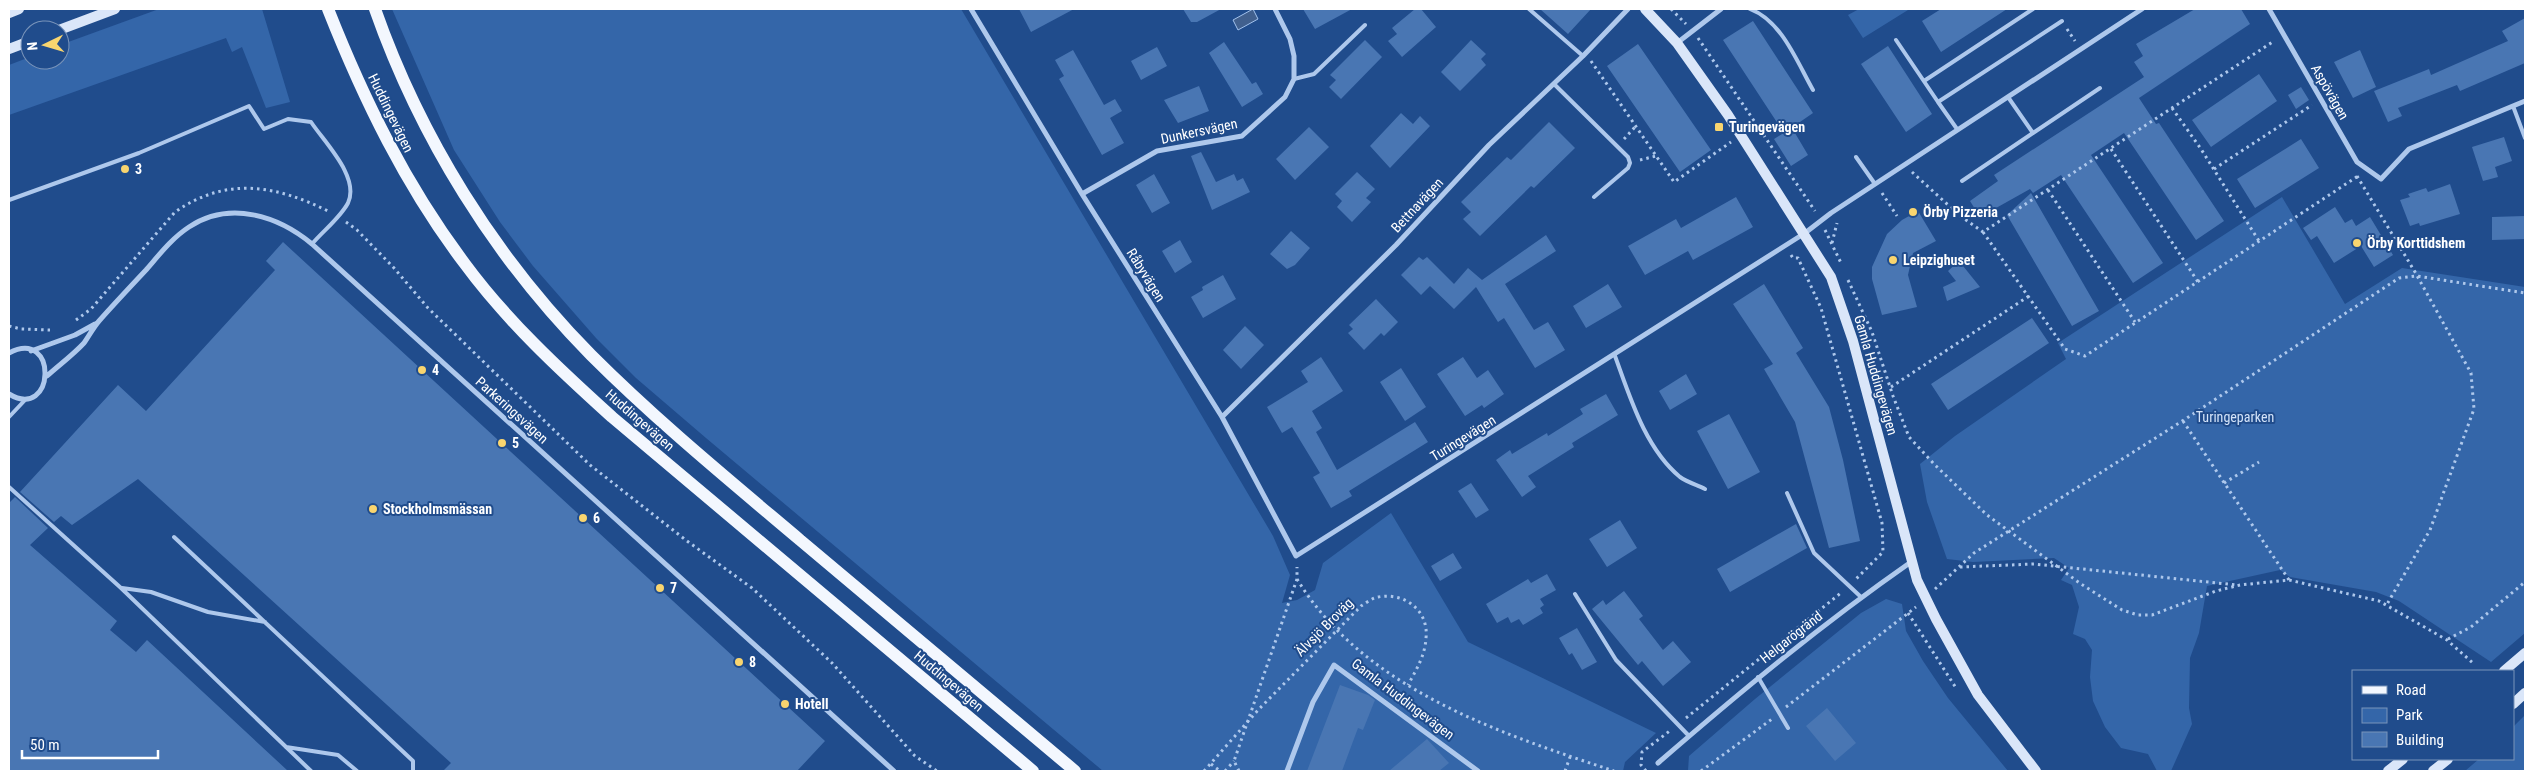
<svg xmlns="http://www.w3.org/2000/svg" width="2534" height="780" font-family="'Roboto Condensed',sans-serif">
	<rect width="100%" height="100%" fill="#204c8c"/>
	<path fill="#3466a9" d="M159,9H262L290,102L266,108L242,47L232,52L226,38L9,115V65L30,57V60H60V45Z
		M392,9H961L1273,536L1290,575L1282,603L1297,600L1315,590L1323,563L1391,513L1468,642L1656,733L1625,762L1623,771H1103L706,438L636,378L596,338L533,266L500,222L454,150Z
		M1859,9H1907L1908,10L1863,38L1848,15Z
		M2282,197L2345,304L2402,268L2525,287V633L2491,662L2399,601L2376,592L2290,577L2280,570L2207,586L2199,633L2190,658L2189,708L2192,724L2171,771H2157L2148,754L2121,748L2105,727L2093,701L2090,677L2092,650L2085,639L2073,634L2079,607L2072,585L2061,580L2069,568L2054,558L1973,562L1947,559L1927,502L1920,464L1955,436L2066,359L2058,343Z
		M1886,599L1902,604L1906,631L1923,661L1948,698L2008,771H1688L1689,756L1755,699L1861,613Z
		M2525,715V771H2465L2479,759H2513V727Z"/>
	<path fill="#41608e" stroke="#a2c2ed" d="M1253,9L1258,19L1238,30L1233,20Z"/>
	<path fill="#4976b3" d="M1019,9H1074L1031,32Z
		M1183,9H1221L1197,22H1191Z
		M1303,9H1352L1315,29Z
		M1415,9H1421L1436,27L1402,57L1388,41L1397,34L1392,28Z
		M1540,9H1591L1568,34Z
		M1941,9H2007L1941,52L1922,21Z
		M2195,9H2241L2250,24L2139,98L2156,124L2159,123L2224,221L2196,240L2124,133L2091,155L2163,263L2133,283L2061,175L2033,193L2030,189L1980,217L1970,201L1998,181L1994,175L2144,77L2134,62L2143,56L2136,44Z
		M2525,18V63L2460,91L2457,85L2398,108L2402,116L2388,122L2374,91L2429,69L2431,75L2508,41L2502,31Z
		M1753,21L1813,113L1784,133L1723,40Z
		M1365,40L1382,57L1341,99L1329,87L1336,80L1330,75Z
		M1471,40L1486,54L1481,59L1486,65L1460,91L1441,72Z
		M1224,42L1252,84L1256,82L1263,94L1242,107L1209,53Z
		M1638,44L1711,150L1680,172L1607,66Z
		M1888,46L1932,114L1906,132L1861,64Z
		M1157,47L1167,66L1141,80L1131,61Z
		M1073,50L1104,105L1115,99L1122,111L1110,118L1124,143L1102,155L1059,79L1064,76L1055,60Z
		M2360,50L2376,87L2353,98L2334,62Z
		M2259,74L2277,101L2211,147L2192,120Z
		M1199,86L1209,111L1178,123L1164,100Z
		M2301,87L2309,100L2296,109L2288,95Z
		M1401,113L1413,124L1420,116L1430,126L1390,168L1370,146Z
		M1549,122L1575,148L1534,188L1531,186L1480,236L1463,219L1471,212L1461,202L1507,157L1511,160Z
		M1309,127L1329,147L1295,180L1276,159Z
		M1792,128L1808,155L1791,166L1774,139Z
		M2504,137L2512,161L2495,167L2498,177L2483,181L2472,147Z
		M2301,139L2319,168L2255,208L2237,179Z
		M1201,152L1216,182L1234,174L1237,181L1243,178L1250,192L1212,210L1191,156Z
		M1357,172L1375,189L1366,198L1371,202L1352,222L1337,207L1342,201L1335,194Z
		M1154,174L1170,203L1152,213L1136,185Z
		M2450,184L2460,214L2420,226L2419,223L2410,226L2400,200L2410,197L2408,194L2426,188L2428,192Z
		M2031,193L2099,311L2072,326L2007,215Z
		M1736,197L1753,227L1693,260L1688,251L1645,275L1628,246L1676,219L1681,228Z
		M2335,207L2345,223L2352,219L2356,226L2370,217L2393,255L2374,267L2361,246L2334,263L2317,236L2311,240L2303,228Z
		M1918,211L1936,241L1913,253L1908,275L1917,307L1882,315L1872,279V267L1887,234L1902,220Z
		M2525,216V239L2492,240V217Z
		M1291,231L1310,248L1295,265L1287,269L1270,254Z
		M1546,235L1556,251L1505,284L1534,330L1548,322L1565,350L1535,368L1504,318L1498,322L1476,287L1454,309L1430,286L1421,295L1401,275L1419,257L1423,260L1427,257L1454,284L1468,268L1482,280Z
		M1180,240L1192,262L1175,273L1162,251Z
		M283,242L825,741L797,771H443L451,763L138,479L72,525L61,516L54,522L20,492L118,385L146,411L275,270L266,261Z
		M1959,261L1980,287L1947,301L1943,287L1956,281L1948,271Z
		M1223,275L1236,299L1203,318L1191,297L1203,290L1202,287Z
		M1608,284L1622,307L1586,328L1573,306Z
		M1764,284L1803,348L1796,353L1829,407L1843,460L1860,541L1829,548L1795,422L1764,369L1773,364L1733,304Z
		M1376,299L1398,322L1384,336L1381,333L1364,350L1348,333L1353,329L1349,325Z
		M2032,318L2049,343L1948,410L1931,384Z
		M1245,326L1264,345L1241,369L1223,350Z
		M1321,357L1343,391L1312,411L1322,428L1316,432L1337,470L1415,422L1428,442L1349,491L1352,496L1331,508L1313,477L1320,473L1292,427L1282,433L1267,407L1308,382L1301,371Z
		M1463,357L1477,378L1488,370L1504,394L1484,408L1482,405L1465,416L1437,374Z
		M1401,368L1426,407L1405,421L1380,382Z
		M1686,374L1697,394L1670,410L1659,391Z
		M1606,394L1618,415L1572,443L1574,447L1528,476L1536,487L1522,497L1496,460L1510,450L1512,454L1547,433L1548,436L1583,414L1580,409Z
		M1729,414L1760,472L1728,489L1697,431Z
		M1471,483L1489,510L1476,518L1458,491Z
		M15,497L48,528L30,545L117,621L110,630L136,652L147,640L288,771H9V503Z
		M1620,520L1637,548L1607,567L1589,539Z
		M1796,524L1807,548L1730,592L1717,569Z
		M1453,553L1462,568L1440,581L1431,566Z
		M1547,574L1556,590L1540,599L1544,605L1540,608L1543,613L1523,625L1519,619L1511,623L1508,617L1497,623L1486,604L1528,579L1531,583Z
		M1624,591L1643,616L1639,619L1663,650L1673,641L1691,662L1663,686L1642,661L1638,665L1592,609L1603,600L1606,605Z
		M1577,628L1597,662L1582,670L1572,653L1569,655L1559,638Z
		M1340,685L1368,695L1375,700L1363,730L1358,728L1342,771H1307Z
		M1827,708L1856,743L1835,761L1806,726Z
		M1427,739L1449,763L1439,771H1389Z"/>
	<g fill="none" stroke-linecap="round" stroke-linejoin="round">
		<path stroke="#aec8ec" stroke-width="3" stroke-dasharray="2.5 4" stroke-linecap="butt" d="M1671,9L1686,24
			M2067,29L2075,41
			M1698,38L1815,211
			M1591,61L1674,182L1731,142
			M2172,108L2201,149L2259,241
			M1624,139L1635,127
			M2111,149L2198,282
			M1640,160L1656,156
			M2214,169L2312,105
			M1912,172L1959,215L1983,232L2274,41
			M2357,176L2415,272L2471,373L2474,409L2430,530L2386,606
			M2048,190L2135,322
			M1882,193L1897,216
			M346,222L357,230L394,268L428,308L590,465L687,541L752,588L832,663L915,756L937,771
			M1825,230L1842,265
			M1983,232L2065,349L2085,356L2358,176
			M1832,243L1837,223
			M1791,255L1793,258H1798L1821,308L1882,523L1883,552L1856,579
			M1848,280L1872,332L1893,396L1909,437L1935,465L1987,515L2081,584L2122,610L2138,615H2152L2216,591L2240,585L2289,580L2379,601L2447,640L2474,664
			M76,320L91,309L175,212C227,176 276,185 330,212
			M9,326L21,329L50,330
			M1891,387L2029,296
			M2183,421L2289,580
			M2224,483L2259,462
			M1960,567L2034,564L2237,585
			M1297,579C1364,689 1499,733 1614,771
			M1935,589L1974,553L2187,418L2399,278L2417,276L2525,293
			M1908,613L1956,688
			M2448,639L2471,627L2525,582
			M1786,707L1916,607
			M1686,718L1842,592
			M1211,764L1220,771
			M1225,771L1234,761
			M1239,771L1234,761L1297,579V567
			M1565,771L1570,757
			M1646,771L1641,765L1642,752L1671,730
			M1701,771L1772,719"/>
		<path stroke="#aec8ec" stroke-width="4" d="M1529,9L1583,56
			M1750,9C1782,21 1797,62 1813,90
			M1896,40L1938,102
			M1294,79L1314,74L1365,25
			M1924,81L2033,9
			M1554,84L1628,157L1630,163L1628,168L1594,197
			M2513,106L2525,138
			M1957,129L1938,102L2062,21
			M2033,133L2100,88
			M1856,157L1875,184
			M1962,181L2033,133L2008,97
			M9,200L139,153L249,106L264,129L288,119L311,122C325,143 360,177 348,203C340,218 323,231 312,244
			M1615,356C1630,397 1645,448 1680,477C1687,482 1697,485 1705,489
			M9,417L26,399
			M9,487L121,588L311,771
			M1787,493L1814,553L1861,597
			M174,537L413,761V771
			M122,588L151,592L208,612L265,622
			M1575,594L1616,660L1689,736
			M1758,677L1788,728
			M286,747L338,755L357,771"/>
		<path stroke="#aec8ec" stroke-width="5" d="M971,9L1082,194L1222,417L1296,556L1805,233L1831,213L2142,9
			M2269,9L2357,162L2381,179L2409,149L2525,101
			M1677,43L1721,9
			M1082,194L1157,151L1242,136L1285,97L1294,79V56L1290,39L1275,9
			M31,351L75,335L95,324
			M9,353C59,327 55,422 9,394
			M47,376C59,365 73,355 84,343C89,336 93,328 99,321C114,304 130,287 146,270C159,255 172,238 189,227C230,200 278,216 312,244L894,771
			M1222,417L1396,245L1489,145L1583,56L1628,9
			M1658,763C1740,692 1822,624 1911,562
			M1287,771L1313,702L1334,665L1478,771"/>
		<path stroke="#dae6f9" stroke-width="10" d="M1645,9L1677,43L1728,115L1831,277L1853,341L1917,580L1936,619L1978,695L2036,771
			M9,13L19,9
			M59,30L115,9
			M9,49L30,41
			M2504,671L2525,653
			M2513,704L2525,693
			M2388,771L2403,759
			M2433,771L2448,759"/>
		<path stroke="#f3f7fe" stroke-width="12" d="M328,9C364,100 406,186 465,264C507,321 560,370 612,417L1033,771
			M375,9C420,137 495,258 591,355C657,421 729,480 800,540C892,617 984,694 1075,771"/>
		<path stroke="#aec8ec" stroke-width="3" stroke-dasharray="2.5 4" stroke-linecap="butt" d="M1204,771L1259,709L1361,606C1366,603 1372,598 1378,597C1404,592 1429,610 1426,638C1425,656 1416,670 1408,685"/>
	</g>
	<g fill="#f9d56f" stroke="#204c8c" stroke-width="2">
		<rect x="1714" y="122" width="10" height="10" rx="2.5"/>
		<circle cx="125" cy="169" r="5"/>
		<circle cx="1913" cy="212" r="5"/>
		<circle cx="2357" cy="243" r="5"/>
		<circle cx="1893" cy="260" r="5"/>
		<circle cx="422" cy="370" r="5"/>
		<circle cx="502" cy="443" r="5"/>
		<circle cx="373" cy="509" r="5"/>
		<circle cx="583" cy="518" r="5"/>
		<circle cx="660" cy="588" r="5"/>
		<circle cx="739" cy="662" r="5"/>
		<circle cx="785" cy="704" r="5"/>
	</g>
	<g text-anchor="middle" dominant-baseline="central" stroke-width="4" stroke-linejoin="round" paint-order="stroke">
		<g font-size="14" fill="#fff" stroke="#204c8c">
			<text transform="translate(2330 92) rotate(60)">Aspövägen</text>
			<text transform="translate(391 113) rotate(64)">Huddingevägen</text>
			<text transform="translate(1199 131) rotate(-12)">Dunkersvägen</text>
			<text transform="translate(1417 205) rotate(-47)">Bettnavägen</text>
			<text transform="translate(1146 275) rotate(58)">Råbyvägen</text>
			<text transform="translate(1876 375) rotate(74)">Gamla Huddingevägen</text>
			<text transform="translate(512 410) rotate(42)">Parkeringsvägen</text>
			<text transform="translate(640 420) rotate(41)">Huddingevägen</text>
			<text transform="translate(1463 438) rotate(-32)">Turingevägen</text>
			<text transform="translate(1324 627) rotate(-45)">Älvsjö Broväg</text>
			<text transform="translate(1791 637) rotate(-38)">Helgarögränd</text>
			<text transform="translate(949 681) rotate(40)">Huddingevägen</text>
			<text transform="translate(1403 699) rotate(37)">Gamla Huddingevägen</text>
		</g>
		<g font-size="14" font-weight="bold" fill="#fff" stroke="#204c8c" text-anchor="start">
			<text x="1729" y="127">Turingevägen</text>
			<text x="135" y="169">3</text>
			<text x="1923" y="212">Örby Pizzeria</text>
			<text x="2367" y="243">Örby Korttidshem</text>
			<text x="1903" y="260">Leipzighuset</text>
			<text x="432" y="370">4</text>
			<text x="512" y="443">5</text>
			<text x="383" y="509">Stockholmsmässan</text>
			<text x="593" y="518">6</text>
			<text x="670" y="588">7</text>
			<text x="749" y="662">8</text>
			<text x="795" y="704">Hotell</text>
		</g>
		<g font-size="14" fill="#d3e3f9" stroke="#204c8c">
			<text x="2235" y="417">Turingeparken</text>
		</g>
	</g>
	<rect width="2534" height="780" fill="none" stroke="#ffffff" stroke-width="20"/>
	<rect x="2352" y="670" width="162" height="90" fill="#204c8c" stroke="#7994ba"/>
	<rect x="2362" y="686" width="25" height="8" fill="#f3f7fe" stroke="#7994ba"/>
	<text x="2396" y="695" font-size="15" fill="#ffffff">Road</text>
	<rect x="2362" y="708" width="25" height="15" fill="#3466a9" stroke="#7994ba"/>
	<text x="2396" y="720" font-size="15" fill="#ffffff">Park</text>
	<rect x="2362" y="732" width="25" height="15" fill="#4976b3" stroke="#7994ba"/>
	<text x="2396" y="745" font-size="15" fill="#ffffff">Building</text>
	<g transform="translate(45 45) rotate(265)"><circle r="24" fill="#204c8c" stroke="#7994ba"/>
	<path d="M0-4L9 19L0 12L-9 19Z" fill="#f9d56f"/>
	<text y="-8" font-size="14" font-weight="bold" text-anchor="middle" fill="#ffffff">N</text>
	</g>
	<path d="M22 750v8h136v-8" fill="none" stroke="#ffffff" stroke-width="2.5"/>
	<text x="30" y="750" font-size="15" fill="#ffffff" stroke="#204c8c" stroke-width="4" paint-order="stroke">50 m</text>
</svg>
